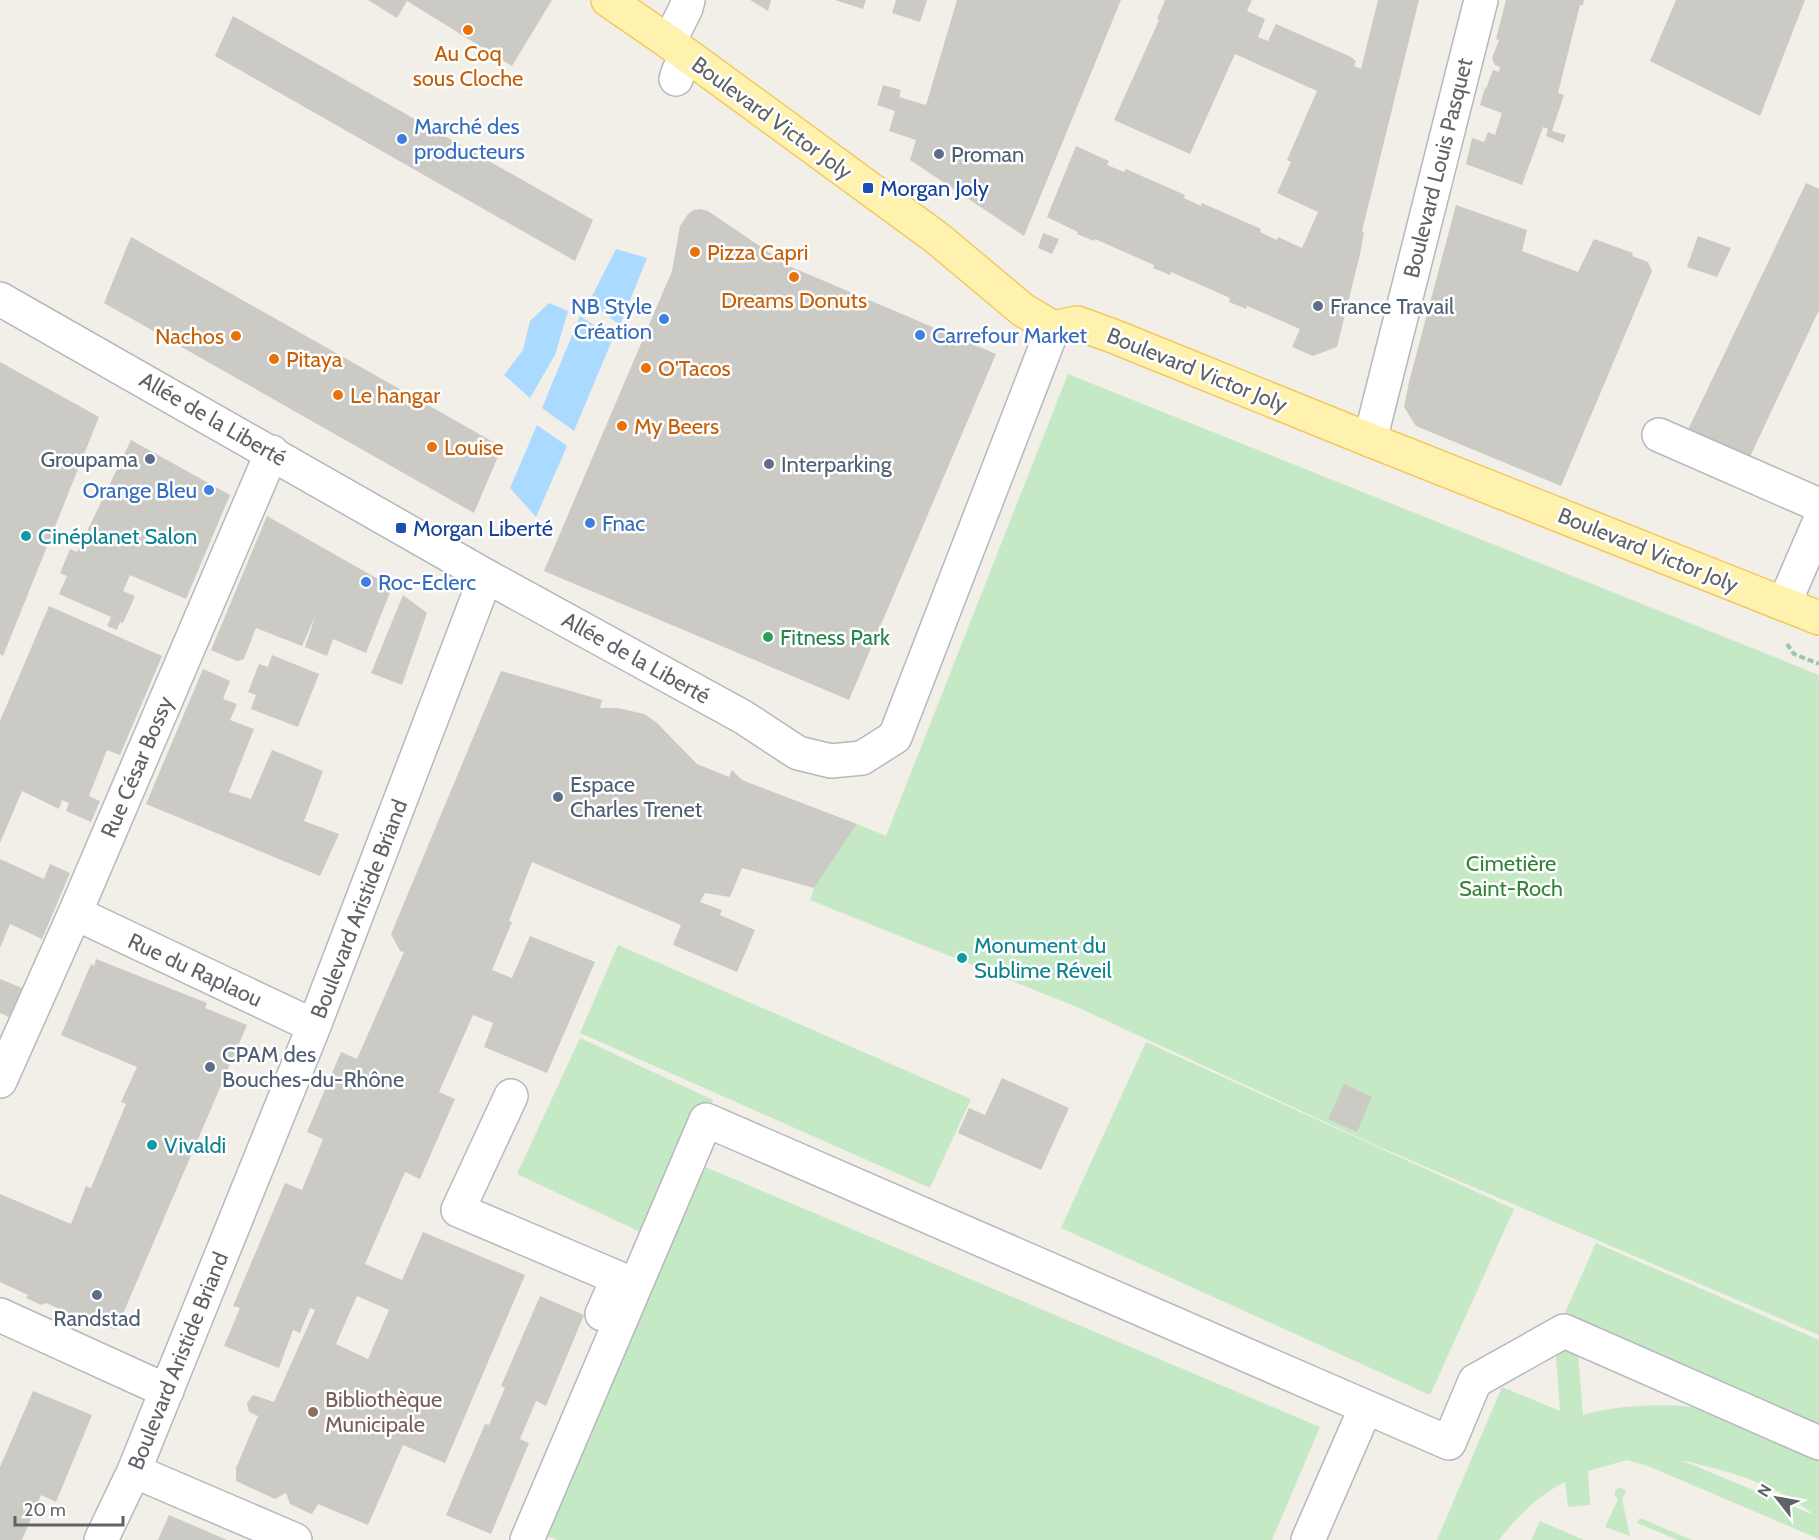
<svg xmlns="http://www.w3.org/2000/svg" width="1819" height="1540" font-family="Cabin,sans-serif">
	<rect width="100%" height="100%" fill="#f1efe8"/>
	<path fill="#c5e8c5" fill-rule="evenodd" d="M1068,374L1819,675V1335L1375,1145L1077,1007L810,900L814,888L857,824L886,836Z
		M618,945L971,1099L930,1188L580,1033Z
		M580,1038L713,1100L649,1236L517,1174Z
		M1146,1042L1514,1209L1430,1395L1061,1228Z
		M691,1161L1320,1427L1272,1540H557L534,1530Z
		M1596,1243L1819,1340V1437L1560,1324Z
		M1577,1341L1583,1415C1625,1403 1688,1401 1730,1415C1760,1425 1790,1441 1819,1454V1539L1648,1466L1627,1460L1588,1471L1590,1505L1568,1507L1565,1482C1540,1494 1515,1518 1499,1540H1437L1502,1387L1560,1411L1555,1343ZM1683,1461C1689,1461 1698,1464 1705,1466C1743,1475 1784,1490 1814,1515Z
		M1618,1488H1622L1626,1491L1622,1499L1630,1536L1605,1527L1618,1499L1615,1496V1491Z
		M1640,1518L1692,1540H1678L1637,1523Z
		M1540,1521L1584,1540H1531Z"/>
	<path fill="#aadaff" d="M616,249L647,258L620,325L589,302Z
		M549,303L568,311L555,355L530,398L504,375L523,350L530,321Z
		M580,316L613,338L574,431L542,408Z
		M537,425L567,446L536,517L510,488Z"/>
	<path fill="#cccac5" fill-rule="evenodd" d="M368,0H552L512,66L407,1L397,18Z
		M750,0H771L768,11Z
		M835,0H866L863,9Z
		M896,0H927L920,22L892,13Z
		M957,0H1121L1024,236L910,160L916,140L889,131L895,111L877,105L883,85L901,90L899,97L926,105Z
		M1165,0H1252L1247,11L1265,19L1258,37L1268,41L1276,24L1351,57L1356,61L1354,66L1361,69L1378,0H1419L1362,231L1364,232L1360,254L1337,347L1313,356L1292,347L1300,329L1247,306L1246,309L1229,302L1230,298L1171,272L1170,275L1153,268L1154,265L1095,239L1094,241L1077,234L1078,232L1047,217L1076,146L1109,161L1107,165L1124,172L1126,169L1185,195L1184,198L1201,206L1202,203L1261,229L1260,232L1277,240L1278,237L1302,248L1318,212L1277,193L1291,162L1287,160L1317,91L1235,54L1190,154L1114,120L1159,20L1157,19Z
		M1506,0H1584L1583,5H1580L1558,93L1564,95L1552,131L1566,135L1563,143L1546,136L1548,129L1543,127L1522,185L1466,164L1472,138L1484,142L1488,132L1495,135L1502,113L1480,105L1485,88L1486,89L1493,70L1499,72L1500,67L1495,65L1492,58L1499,40L1496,39Z
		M1676,0H1805L1760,116L1650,61Z
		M233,16L593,220L575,261L215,56Z
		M1806,183L1819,189V310L1748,461L1687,432Z
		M1456,205L1527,230L1522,251L1578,272L1594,239L1633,253L1632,256L1648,262L1652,271L1561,486L1416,426L1404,407L1409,382Z
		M700,209L708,211L789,266L996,354L849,700L544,571L672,271L680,226L688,214L694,210Z
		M1043,233L1059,239L1052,254L1038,248Z
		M1698,236L1731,248L1717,277L1687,267Z
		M131,237L502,447L474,513L104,303Z
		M0,362L99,417L3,656L0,654Z
		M131,440L230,495L186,599L130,575L123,591L135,596L123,623L120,622L117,630L107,626L111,617L59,594L67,576L60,573L70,549L77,552Z
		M267,516L392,587L366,653L333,639L327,656L305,647L316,614L302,646L256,628L244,659L237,661L211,650Z
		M403,595L427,613L402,685L371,673Z
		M49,606L162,656L120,755L107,750L89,796L100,801L91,822L66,811L69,803L62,800L59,809L22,791L0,843V721Z
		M272,655L319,674L298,727L251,709L256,695L248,692L259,664L268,667Z
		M203,669L230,681L223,699L237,704L230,720L254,729L229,792L251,799L272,750L323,771L304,821L339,834L320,876L146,804Z
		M501,671L602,700L600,708H618L644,714L656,722L697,764L729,777L732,770L742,780L857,824L814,888L742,868L730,897L705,893L700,902L722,910L720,915L755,930L737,972L673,945L681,925L532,862L509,921L512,922L492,970L512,978L530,936L595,962L547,1073L484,1047L493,1023L473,1015L439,1092L455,1099L420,1179L405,1172L365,1264L402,1280L423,1232L525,1275L445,1463L403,1445L368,1525L318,1504L312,1514L309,1513L290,1504L286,1493L275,1499L236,1481V1468L258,1416L249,1412L247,1403L253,1395L274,1402L315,1310L310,1308L300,1333L293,1330L279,1368L224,1346L240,1308L233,1306L285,1183L302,1190L323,1139L307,1132L341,1052L357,1059L404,952L400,951L391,934ZM357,1296L389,1310L368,1359L336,1344Z
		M0,859L44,879L50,864L70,873L42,939L10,924L0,948Z
		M96,959L207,1003L205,1008L247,1025L116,1330L75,1312L73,1315L46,1303L41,1305L26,1298L28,1295L0,1282V1194L71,1224L86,1186L91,1188L126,1104L121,1102L137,1067L61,1035L91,964L94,966Z
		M0,979L22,988L9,1017L0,1013Z
		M1002,1078L1069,1108L1041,1170L958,1133L969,1108L985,1115Z
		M1344,1084L1372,1097L1357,1132L1328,1119Z
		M540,1296L584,1315L546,1406L536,1401L520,1439L529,1443L491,1534L446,1515L485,1424L489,1425L505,1388L501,1386Z
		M33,1391L92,1415L56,1502L41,1495L22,1540H0V1467Z
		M169,1515L227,1540H158Z"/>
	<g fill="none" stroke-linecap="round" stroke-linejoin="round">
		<g stroke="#b5b8bc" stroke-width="36">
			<path id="minor" d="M669,42L686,8L688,0
				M676,79L679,70L689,57
				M0,299L486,576L743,717L798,753L831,761L862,758L895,737L1053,328
				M1659,435L1819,505
				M1370,440L1481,0
				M1784,604L1819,523
				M75,913L314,1026
				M0,1081L75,913L272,452
				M511,1096L458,1210L618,1278L602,1314
				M0,1315L167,1391
				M134,1471L295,1540
				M101,1540L134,1471L314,1026L486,576
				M527,1540L706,1120L1366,1407
				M1308,1540L1366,1407L1449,1443L1475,1381L1564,1331L1819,1443"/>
		</g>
		<g stroke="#f2c960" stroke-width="36">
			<path id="major" d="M608,0L669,42L937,238L1023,310L1053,328L1077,323L1113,336L1370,440L1819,618"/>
		</g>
		<path stroke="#9cc7a9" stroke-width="4" stroke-dasharray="6 3" stroke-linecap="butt" d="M1787,644L1794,654L1819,664"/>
		<use href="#minor" stroke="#fff" stroke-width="33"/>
		<use href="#major" stroke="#fff2af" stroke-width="33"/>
	</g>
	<g fill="#e8710a" stroke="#fff" stroke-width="2">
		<circle cx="468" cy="30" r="6"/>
		<circle cx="695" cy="252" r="6"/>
		<circle cx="794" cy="277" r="6"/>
		<circle cx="236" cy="336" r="6"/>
		<circle cx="274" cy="359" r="6"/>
		<circle cx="646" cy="368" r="6"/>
		<circle cx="338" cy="395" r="6"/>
		<circle cx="622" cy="426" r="6"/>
		<circle cx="432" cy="447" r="6"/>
	</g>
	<g fill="#3f7fe0" stroke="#fff" stroke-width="2">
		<circle cx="402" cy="139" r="6"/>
		<circle cx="664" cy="319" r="6"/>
		<circle cx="920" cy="335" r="6"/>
		<circle cx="209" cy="490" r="6"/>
		<circle cx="590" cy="523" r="6"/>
		<circle cx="366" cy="582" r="6"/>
	</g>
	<g fill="#5c6f8a" stroke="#fff" stroke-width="2">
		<circle cx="939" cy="154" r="6"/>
		<circle cx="1318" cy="306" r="6"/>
		<circle cx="150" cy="459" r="6"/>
		<circle cx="769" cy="464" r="6"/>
		<circle cx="558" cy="797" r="6"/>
		<circle cx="210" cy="1067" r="6"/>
		<circle cx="97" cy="1295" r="6"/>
	</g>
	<g fill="#1a4fb4" stroke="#fff" stroke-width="2">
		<rect x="862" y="182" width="12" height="12" rx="3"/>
		<rect x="395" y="522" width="12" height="12" rx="3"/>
	</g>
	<g fill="#0f9aa8" stroke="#fff" stroke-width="2">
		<circle cx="26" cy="536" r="6"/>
		<circle cx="962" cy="958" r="6"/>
		<circle cx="152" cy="1145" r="6"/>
	</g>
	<circle fill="#2e9e5b" stroke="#fff" stroke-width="2" cx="768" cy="637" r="6"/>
	<circle fill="#8d6e63" stroke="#fff" stroke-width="2" cx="313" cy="1412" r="6"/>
	<g text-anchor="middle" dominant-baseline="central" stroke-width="5" stroke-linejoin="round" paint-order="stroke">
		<g font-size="22" fill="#c56008" stroke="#fff" text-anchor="start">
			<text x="468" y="53" text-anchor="middle">Au Coq<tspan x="468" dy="25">sous Cloche</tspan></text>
			<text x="707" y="252">Pizza Capri</text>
			<text x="794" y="300" text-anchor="middle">Dreams Donuts</text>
			<text x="224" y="336" text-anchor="end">Nachos</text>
			<text x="286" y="359">Pitaya</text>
			<text x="658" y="368">O'Tacos</text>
			<text x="350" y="395">Le hangar</text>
			<text x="634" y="426">My Beers</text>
			<text x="444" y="447">Louise</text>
		</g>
		<g font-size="22" fill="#5f6368" stroke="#fff">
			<text transform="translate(772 118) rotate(36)">Boulevard Victor Joly</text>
			<text transform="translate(1438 168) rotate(-76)">Boulevard Louis Pasquet</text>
			<text transform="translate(1197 370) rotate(22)">Boulevard Victor Joly</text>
			<text transform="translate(213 419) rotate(30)">Allée de la Liberté</text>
			<text transform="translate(1648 550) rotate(22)">Boulevard Victor Joly</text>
			<text transform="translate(636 658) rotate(29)">Allée de la Liberté</text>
			<text transform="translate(137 767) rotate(-67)">Rue César Bossy</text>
			<text transform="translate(359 909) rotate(-69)">Boulevard Aristide Briand</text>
			<text transform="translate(195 970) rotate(25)">Rue du Raplaou</text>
			<text transform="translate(178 1361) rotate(-68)">Boulevard Aristide Briand</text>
		</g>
		<g font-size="22" fill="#366cbe" stroke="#fff" text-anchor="start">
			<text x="414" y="126">Marché des<tspan x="414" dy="25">producteurs</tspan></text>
			<text x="652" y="306" text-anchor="end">NB Style<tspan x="652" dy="25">Création</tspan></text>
			<text x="932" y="335">Carrefour Market</text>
			<text x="197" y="490" text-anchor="end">Orange Bleu</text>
			<text x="602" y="523">Fnac</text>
			<text x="378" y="582">Roc-Eclerc</text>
		</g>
		<g font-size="22" fill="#4e5e75" stroke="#fff" text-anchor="start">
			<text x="951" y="154">Proman</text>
			<text x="1330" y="306">France Travail</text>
			<text x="138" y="459" text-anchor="end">Groupama</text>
			<text x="781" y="464">Interparking</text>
			<text x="570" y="784">Espace<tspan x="570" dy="25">Charles Trenet</tspan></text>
			<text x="222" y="1054">CPAM des<tspan x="222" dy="25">Bouches-du-Rhône</tspan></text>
			<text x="97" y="1318" text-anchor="middle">Randstad</text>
		</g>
		<g font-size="22" fill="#164399" stroke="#fff" text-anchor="start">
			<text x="880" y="188">Morgan Joly</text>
			<text x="413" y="528">Morgan Liberté</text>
		</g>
		<g font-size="22" fill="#0d838f" stroke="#fff" text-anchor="start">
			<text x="38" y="536">Cinéplanet Salon</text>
			<text x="974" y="945">Monument du<tspan x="974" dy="25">Sublime Réveil</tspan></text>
			<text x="164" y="1145">Vivaldi</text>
		</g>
		<g font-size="22" fill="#27864d" stroke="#fff" text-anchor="start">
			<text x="780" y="637">Fitness Park</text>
		</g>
		<g font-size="22" fill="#348238" stroke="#fff">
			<text x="1511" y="863">Cimetière<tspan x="1511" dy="25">Saint-Roch</tspan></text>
		</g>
		<g font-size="22" fill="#785e54" stroke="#fff" text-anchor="start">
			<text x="325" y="1399">Bibliothèque<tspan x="325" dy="25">Municipale</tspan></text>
		</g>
	</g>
	<g transform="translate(1777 1498) rotate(301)" stroke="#ffffff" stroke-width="4.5" paint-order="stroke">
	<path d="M0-4.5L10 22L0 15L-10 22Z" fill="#5f6368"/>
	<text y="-9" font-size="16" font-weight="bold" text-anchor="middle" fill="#5f6368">N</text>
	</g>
	<path d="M15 1516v9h108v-9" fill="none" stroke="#5f6368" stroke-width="3"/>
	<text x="24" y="1516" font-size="18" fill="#5f6368" stroke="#ffffff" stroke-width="4.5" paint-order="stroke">20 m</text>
</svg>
